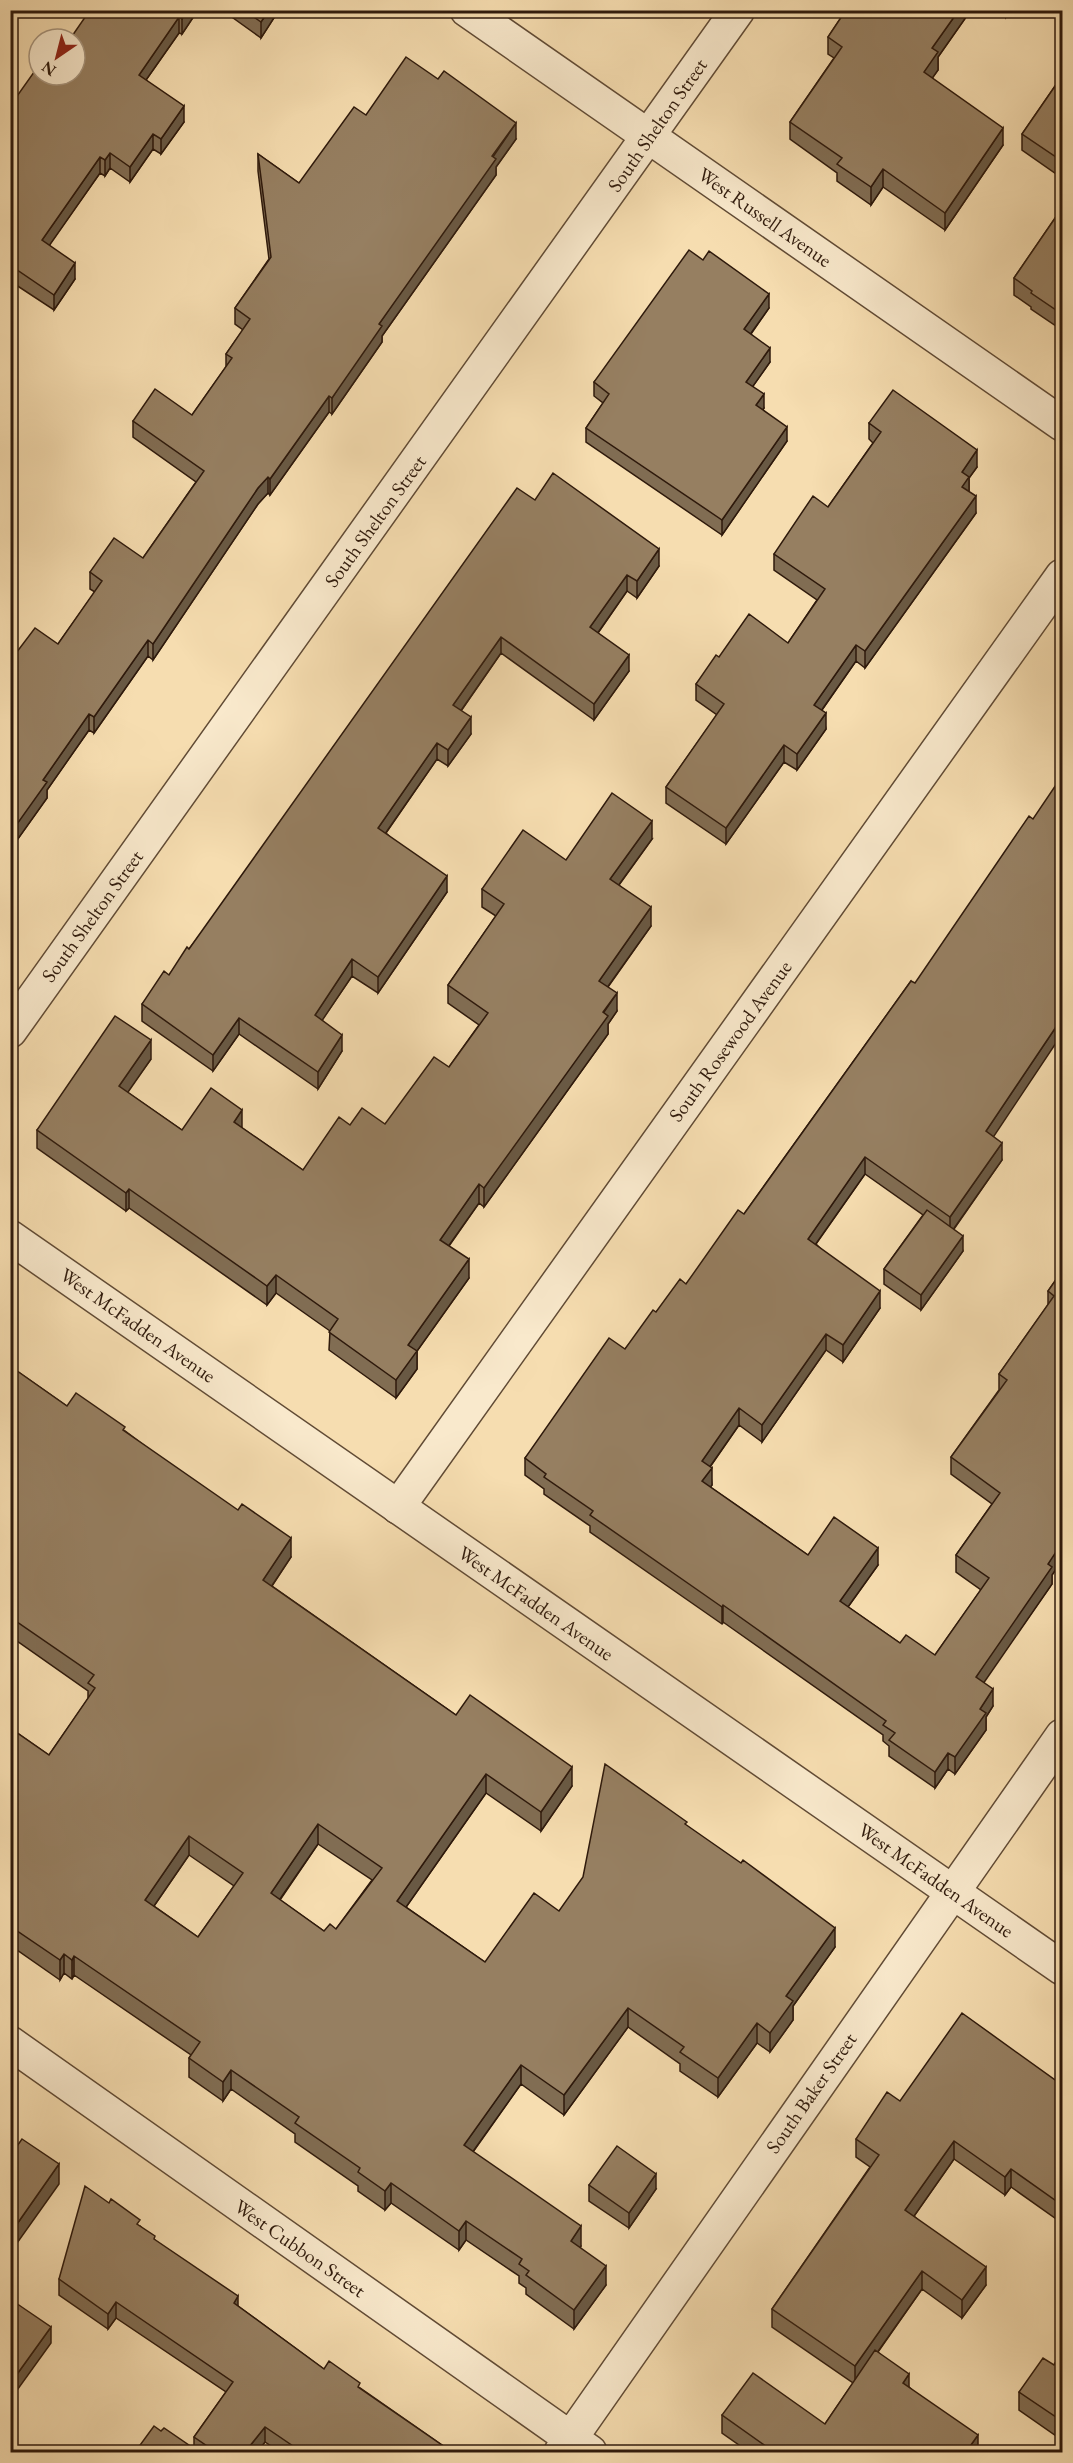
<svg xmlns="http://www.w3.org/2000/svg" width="1073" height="2463" font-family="'EB Garamond',serif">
	<rect width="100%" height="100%" fill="#f6ddb0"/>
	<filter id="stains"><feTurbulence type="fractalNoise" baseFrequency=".00333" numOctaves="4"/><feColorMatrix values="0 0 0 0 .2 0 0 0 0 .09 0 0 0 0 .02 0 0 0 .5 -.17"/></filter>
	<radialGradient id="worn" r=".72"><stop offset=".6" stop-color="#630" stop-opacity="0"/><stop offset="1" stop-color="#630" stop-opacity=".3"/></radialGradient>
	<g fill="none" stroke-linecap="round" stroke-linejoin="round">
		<g stroke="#614b35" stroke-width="36">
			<path id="minor" d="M467,10L1062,424
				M10,1031L738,10
				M398,1507L1062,576
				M10,2043L590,2452
				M561,2452L1062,1736"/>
		</g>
		<g stroke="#614b35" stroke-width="36">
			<path id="tertiary" d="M10,1237L1062,1968"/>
		</g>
		<use href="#minor" stroke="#f9e9cc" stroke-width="33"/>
		<use href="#tertiary" stroke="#f9e9cc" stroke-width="33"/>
	</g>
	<path fill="#816d53" stroke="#2f1a0c" stroke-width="1.5" fill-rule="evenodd" d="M90,10H198L182,34L179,33L146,80L184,122L161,154L153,149L130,182L110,168L105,176L100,173L49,245L75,279L54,310L10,281V106L75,75Z
		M222,10H279L261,38Z
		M846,10H971L938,57V70L932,78L1003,145L945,230L883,187L871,205L837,181V173L790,139V122L834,58L828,54V37Z
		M997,10H1010L1006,17Z
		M1062,76V178L1022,150V134Z
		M366,115L516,139L496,167V175L382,336V342L332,414L329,412L270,495L268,493L258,504L153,660L148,656L94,733L89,730L47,790V798L10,850V661L58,644L95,592L90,589V572L143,558L196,482L133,437V421L192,415L226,367V354L243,330L235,324V308L269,259L258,171V154L299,183Z
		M1062,208V330L1031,309V307L1014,295V278Z
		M703,260L769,308L751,334L770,362L753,386L764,408L763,410L787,441L722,535L586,442V428L603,403L594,396V382Z
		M869,423L977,467L969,478V492L976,513L865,668L856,661L822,710L826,729L797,770L784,762L726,844L666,803V787L717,715L696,700V684L719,657L788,643L817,600L774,570V554L828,507L873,443L869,439Z
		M535,500L659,566L637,598L627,591L598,633L629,671L594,720L501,653L461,711L471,734L448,766L437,759L386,833L447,892L378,993L352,976L322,1020L342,1051L318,1089L239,1034L213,1071L142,1021V1004L169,975L189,949Z
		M652,839L619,885L651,926L608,987L617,1011L608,1024V1034L484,1207L479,1203L449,1246L469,1278L417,1351V1369L396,1398L329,1350L330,1331L276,1293L267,1305L129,1208L126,1211L37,1148V1130L151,1059L127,1092L182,1130L242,1128L303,1170L350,1125L385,1124L449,1067L479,1025L448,1003V985L496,916L482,907V889L566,860Z
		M911,981L993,1137L1002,1160L954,1229L963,1251L921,1310L884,1284V1269L923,1215L865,1174L816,1244L880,1308L843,1362L826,1350L762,1442L739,1425L710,1467L712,1485L710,1487L808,1555L878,1565L848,1607L900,1643L935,1655L981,1590L956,1572V1555L992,1504L951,1474V1457L999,1390V1374L1048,1305V1291L1062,1271L1060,1563L1052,1575V1584L983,1682L993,1706L986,1717V1730L955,1774L948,1769L935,1788L889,1756V1746L883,1741V1735L723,1622L722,1624L590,1532V1526L544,1494V1489L525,1475V1458L625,1349L656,1312L686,1284L744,1214Z
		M10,1366L67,1406L125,1431L291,1557L272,1586L456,1715L572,1786L541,1831L486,1793L406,1907L485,1962L559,1911L687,1826L835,1947L793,2006V2020L770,2052L757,2043L718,2097L680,2071V2064L628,2027L564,2115L521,2084L473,2152L581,2246L580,2247L606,2285L574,2329L526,2294V2288L519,2283V2276L466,2240L459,2250L391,2203L385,2210L358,2191V2186L295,2142V2134L231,2089L223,2101L189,2077V2058L191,2055L74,1975L72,1979L64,1973L60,1980L10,1945V1728L49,1755L88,1699V1691L10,1636ZM318,1844L372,1880L336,1929L324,1931L280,1900ZM189,1855L234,1886L198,1937L154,1906Z
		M1062,2085V2223L1011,2187L1005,2195L954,2159L914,2216L986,2285L962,2318L922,2289L878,2352L909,2387L978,2452H749L722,2433V2415L825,2424L853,2383L772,2327V2309L870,2167L856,2157V2139L900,2101Z
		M589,2185L656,2189L629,2228L589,2201Z
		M140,2226L155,2240L238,2306L324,2369L360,2388L452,2452H280L265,2442L257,2452H135L161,2431L194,2449V2437L226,2392L116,2318L108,2329L59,2295V2279Z
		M1062,2352V2440L1019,2410V2392L1054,2365Z"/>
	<path fill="#695944" stroke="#2f1a0c" stroke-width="1.5" d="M187,10H198L182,34V19Z
		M269,10H279L261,38V22Z
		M959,10H971L938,57V70L924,90V72L932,48Z
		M1006,10H1010L1006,17Z
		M179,17V33L139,90V75Z
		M184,106V122L161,154V139Z
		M516,123V139L496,167V175L382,336V342L332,414V398L379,324Z
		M1003,128V145L945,230V213Z
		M153,134V149L130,182V167Z
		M110,153V168L105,176V160Z
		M100,157V173L42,256V240Z
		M883,169V187L871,205V187Z
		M75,263V279L54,310V295Z
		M769,294V308L744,343V329Z
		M770,348V362L746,396V382Z
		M764,394V408L756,419V405Z
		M329,396V412L270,495V479Z
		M787,427V441L722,535V520Z
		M977,450V467L969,478V493L962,503V472Z
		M268,477V493L258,504L153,660V644L258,488Z
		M976,496V513L865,668V651Z
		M659,549V566L637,598V581Z
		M627,575V591L590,644V627Z
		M501,637V653L453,722V705Z
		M148,640V656L94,733V717Z
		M856,645V661L814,721V705Z
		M629,655V671L594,720V704Z
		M826,713V729L797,770V754Z
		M89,714V730L47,790V798L10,850V834L43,780Z
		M471,717V734L448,766V750Z
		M437,743V759L378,844V828Z
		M784,745V762L726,844V828Z
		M652,821V839L610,897V879Z
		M447,876V892L378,993V977Z
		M651,907V926L599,999V981Z
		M352,959V976L315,1031V1015Z
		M617,993V1011L608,1024V1034L484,1207V1188Z
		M239,1018V1034L213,1071V1055Z
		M1062,1018V1034L986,1148V1131Z
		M342,1035V1051L318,1089V1072Z
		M151,1040V1059L119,1105V1086Z
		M242,1110V1128L234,1122Z
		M1002,1143V1160L950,1234V1217Z
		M865,1157V1174L808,1255V1239Z
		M479,1184V1203L440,1258V1240Z
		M129,1189V1208L126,1211V1193Z
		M963,1236V1251L921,1310V1295Z
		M469,1259V1278L417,1351V1369L396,1398V1380L408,1345Z
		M276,1275V1293L267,1305V1286Z
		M880,1291V1308L843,1362V1345Z
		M826,1334V1350L762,1442V1425Z
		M739,1408V1425L702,1478V1461Z
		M712,1468V1485L702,1498V1481Z
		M291,1538V1557L263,1599V1580Z
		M1062,1539V1556L1060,1559V1563L1052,1575V1584L976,1694V1677L1048,1564Z
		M878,1548V1565L840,1618V1601Z
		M723,1605V1622L722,1624V1607Z
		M993,1689V1706L986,1717V1730L955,1774V1757L980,1709Z
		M948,1753V1769L935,1788V1772Z
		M572,1767V1786L541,1831V1812Z
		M486,1774V1793L397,1920V1901Z
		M318,1824V1844L271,1912V1893Z
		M189,1836V1855L145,1919V1900Z
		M835,1928V1947L793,2006V2020L770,2052V2033L786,1996Z
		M64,1954V1973L60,1980V1960Z
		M74,1956V1975L72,1979V1960Z
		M628,2008V2027L564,2115V2095Z
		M757,2023V2043L718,2097V2078Z
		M521,2065V2084L464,2164V2145Z
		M231,2070V2089L223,2101V2082Z
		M954,2141V2159L905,2229V2210Z
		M59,2164V2184L10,2253V2234Z
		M1011,2169V2187L1005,2195V2177Z
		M656,2174V2189L629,2228V2213Z
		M391,2183V2203L385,2210V2191Z
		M466,2221V2240L459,2250V2231Z
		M581,2226V2246L571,2260V2241Z
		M606,2266V2285L574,2329V2310Z
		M986,2267V2285L962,2318V2300Z
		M922,2271V2289L855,2384V2366Z
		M238,2296V2312L234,2303Z
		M116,2302V2318L108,2329V2314Z
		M51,2327V2343L10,2400V2384Z
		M909,2374V2391L903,2383Z
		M265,2427V2442L257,2452H245Z
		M978,2435V2452H966Z"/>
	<path fill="#967f61" stroke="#2f1a0c" stroke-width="1.5" fill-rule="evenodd" d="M90,10H187L182,19L179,17L139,75L184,106L161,139L153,134L130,167L110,153L105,160L100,157L42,240L75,263L54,295L10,265V106L39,65V75H75V39H70Z
		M244,10H269L261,22Z
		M846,10H959L932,48L938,52L924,72L1003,128L945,213L883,169L871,187L837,164L842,158L790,122L842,47L828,37Z
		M406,57L438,79L444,71L516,123L492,156L496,159L379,324L382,326L332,398L329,396L270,479L268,477L258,488L153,644L148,640L94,717L89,714L43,780L47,782L10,834V661L35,628L58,644L102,581L90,572L114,538L143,558L204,471L133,421L155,389L192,415L232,358L226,354L250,319L235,308L271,257L258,154L299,183L354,107L366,115Z
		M1062,76V161L1022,134Z
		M1062,208V314L1031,293L1032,291L1014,278Z
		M689,250L703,260L709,251L769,294L744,329L770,348L746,382L764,394L756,405L787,427L722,520L586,428L609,394L594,382Z
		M893,390L977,450L962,472L969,477L962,487L976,496L865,651L856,645L814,705L826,713L797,754L784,745L726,828L666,787L724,704L696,684L716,655L719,657L749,614L788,643L825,589L774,554L813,496L828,507L881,432L869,423Z
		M553,473L659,549L637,581L627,575L590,627L629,655L594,704L501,637L453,705L471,717L448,750L437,743L378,828L447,876L378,977L352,959L315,1015L342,1035L318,1072L239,1018L213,1055L142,1004L164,971L169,975L187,947L189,949L517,488L535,500Z
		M1062,776V1018L986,1131L1002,1143L950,1217L865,1157L808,1239L880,1291L843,1345L826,1334L762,1425L739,1408L702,1461L712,1468L702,1481L808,1555L834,1517L878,1548L840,1601L900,1643L906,1635L935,1655L989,1578L956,1555L1000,1493L951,1457L1007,1380L999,1374L1054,1296L1048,1291L1062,1271V1539L1059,1545L1060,1546L1048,1564L1052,1567L976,1677L993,1689L980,1709L986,1713L955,1757L948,1753L935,1772L889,1740L895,1733L883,1725L886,1721L723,1605L722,1607L590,1515L593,1511L544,1477L546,1474L525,1458L609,1338L625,1349L653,1310L656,1312L680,1279L686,1284L738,1210L744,1214L911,981L915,983L1029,816L1033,819Z
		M612,793L652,821L610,879L651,907L599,981L617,993L603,1012L608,1016L484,1188L479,1184L440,1240L469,1259L408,1345L417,1351L396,1380L329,1332L338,1319L276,1275L267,1286L129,1189L126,1193L37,1130L115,1016L151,1040L119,1086L182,1130L211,1088L242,1110L234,1122L303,1170L339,1117L350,1125L362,1108L385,1124L434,1057L449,1067L488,1013L448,985L504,904L482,889L523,830L566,860Z
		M927,1210L963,1236L921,1295L884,1269Z
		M10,1366L67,1406L76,1393L125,1427L123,1430L238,1510L242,1504L291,1538L263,1580L456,1715L470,1695L572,1767L541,1812L486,1774L397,1901L485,1962L534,1893L559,1911L583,1877L605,1764L687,1822L685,1824L741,1863L743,1860L835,1928L786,1996L793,2001L770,2033L757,2023L718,2078L680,2052L684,2047L628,2008L564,2095L521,2065L464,2145L581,2226L571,2241L606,2266L574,2310L526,2275L529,2271L519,2264L522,2259L466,2221L459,2231L391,2183L385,2191L358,2172L360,2168L295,2123L299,2117L231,2070L223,2082L189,2058L200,2042L74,1956L72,1960L64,1954L60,1960L10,1926V1728L49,1755L95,1688L88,1683L94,1675L10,1617ZM318,1824L382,1868L336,1929L330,1924L324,1931L271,1893ZM189,1836L243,1873L198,1937L145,1900Z
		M962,2013L1062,2085V2205L1011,2169L1005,2177L954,2141L905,2210L986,2267L962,2300L922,2271L855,2366L772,2309L879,2155L856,2139L887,2092L900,2101Z
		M22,2139L59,2164L10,2234V2156Z
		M617,2146L656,2174L629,2213L589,2185Z
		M85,2186L109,2203L111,2199L140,2220L137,2224L155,2236L154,2239L238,2296L234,2303L324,2369L329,2361L360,2383L358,2387L452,2452H302L265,2427L245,2452H216L194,2437L233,2382L116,2302L108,2314L59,2279Z
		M13,2301L51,2327L10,2384V2304Z
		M875,2350L909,2374L903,2383L978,2435L966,2452H774L722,2415L753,2373L825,2424Z
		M1062,2352V2421L1019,2392L1043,2358L1054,2365Z
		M154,2426L161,2431L164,2428L199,2452H135Z"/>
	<g text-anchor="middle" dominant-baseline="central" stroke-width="5" stroke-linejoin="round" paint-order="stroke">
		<g font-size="20" fill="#2f1a0c" stroke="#f9e9cc">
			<text transform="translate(657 125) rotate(-55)">South Shelton Street</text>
			<text transform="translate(765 217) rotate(35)">West Russell Avenue</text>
			<text transform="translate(375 521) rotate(-54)">South Shelton Street</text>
			<text transform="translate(92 916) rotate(-54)">South Shelton Street</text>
			<text transform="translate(730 1041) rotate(-54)">South Rosewood Avenue</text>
			<text transform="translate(138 1325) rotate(35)">West McFadden Avenue</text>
			<text transform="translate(536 1603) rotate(35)">West McFadden Avenue</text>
			<text transform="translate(936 1880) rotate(35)">West McFadden Avenue</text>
			<text transform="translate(811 2093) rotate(-55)">South Baker Street</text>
			<text transform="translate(300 2248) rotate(35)">West Cubbon Street</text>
		</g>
	</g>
	<rect width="1073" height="2463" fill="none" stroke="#f6ddb0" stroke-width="36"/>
	<rect x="12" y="12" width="1049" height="2439" fill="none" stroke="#2f1a0c" stroke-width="3"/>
	<rect x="18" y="18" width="1037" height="2427" fill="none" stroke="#2f1a0c" stroke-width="1.5"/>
	<g transform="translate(57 57) rotate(215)"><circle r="28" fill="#f9e9cc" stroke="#a8967f" stroke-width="1.5"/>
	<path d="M0-4.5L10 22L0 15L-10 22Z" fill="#8f2418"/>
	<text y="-9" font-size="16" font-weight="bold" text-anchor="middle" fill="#2f1a0c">N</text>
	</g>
	<rect width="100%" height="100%" filter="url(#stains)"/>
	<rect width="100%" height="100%" fill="url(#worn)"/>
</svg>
